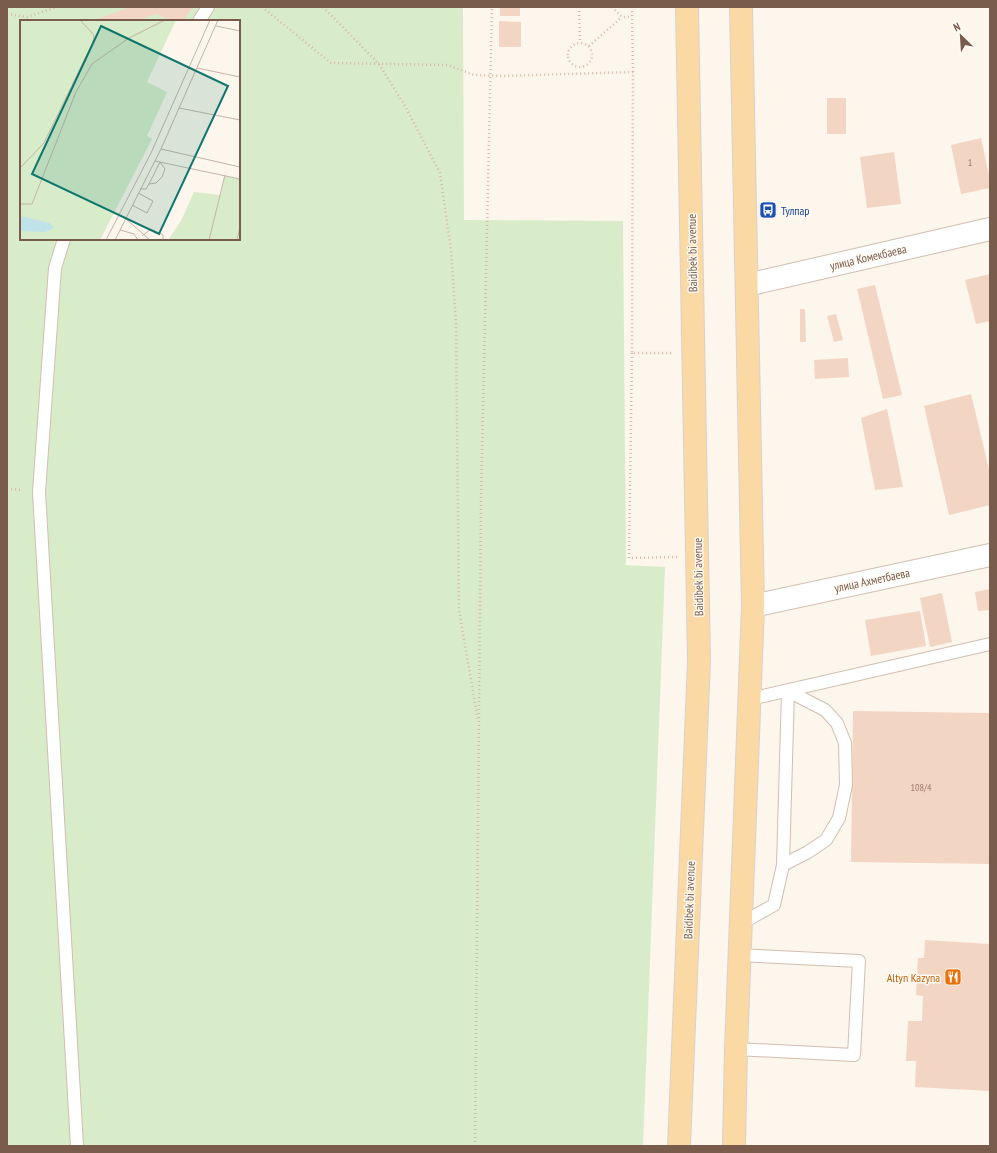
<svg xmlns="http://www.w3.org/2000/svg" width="997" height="1153" font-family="'PT Sans Narrow',sans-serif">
	<rect width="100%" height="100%" fill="#fdf6ec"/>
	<path fill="#d8ecc9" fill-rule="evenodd" d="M7,7H463L464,220L623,221L626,565L665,567L643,1146H7ZM21,21H239V239H21Z"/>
	<path fill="#f3d5c3" d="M130,7H192V9L182,21L169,20L156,14L135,21H93Z
		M500,7H520V16H500Z
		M499,21L521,22V47H499Z
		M827,98H846V134H827Z
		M981,138L990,180V188L961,194L951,145Z
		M894,152L901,204L867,208L860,157Z
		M990,274V321L976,324L965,280Z
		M875,285L902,395L883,399L857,289Z
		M800,309H805L806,342H800Z
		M836,314L843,340L834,342L827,316Z
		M848,358L849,377L815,379L814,360Z
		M971,394L990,474V505L949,515L924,406Z
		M887,409L903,487L875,490L861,418Z
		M990,589V610L978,611L975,592Z
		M942,593L952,642L930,647L920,598Z
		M920,611L926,646L871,656L865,620Z
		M853,711L990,713V864L851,862Z
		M925,940L990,944V1091L915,1087L916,1061H906L908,1021H922L923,996L916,995L918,958H924Z"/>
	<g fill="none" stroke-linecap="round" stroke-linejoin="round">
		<g stroke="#d1beb0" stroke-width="14">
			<path id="service" d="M199,21L208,7
				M64,239L55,268L39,492L77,1146
				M750,699L990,644
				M740,924L774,905L783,865L788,691L825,710L837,723L845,743L846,785L839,818L826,840L808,852L783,865
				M736,1049L854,1055L859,961L739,955"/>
		</g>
		<g stroke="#d1beb0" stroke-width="24">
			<path id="minor" d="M747,285L990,229
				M753,606L990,555"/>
		</g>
		<g stroke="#dad1cd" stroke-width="24">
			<path id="primary" d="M679,1146L699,661L687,7
				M734,1146L736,1049L753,606L741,7"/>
		</g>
		<path stroke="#d9b8a5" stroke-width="2.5" stroke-dasharray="1 3" stroke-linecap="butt" d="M262,7L331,63L448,65L474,75L504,76L633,72L632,353H673
			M323,7L379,64L405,106L440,173L451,250L456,324L459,610L478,721
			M579,7L580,42
			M612,7L622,17H632
			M632,7L633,72
			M7,14L27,17L57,7
			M568 55a12 12 0 1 1 24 0a12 12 0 1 1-24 0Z
			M589,46L622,17
			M632,353L629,558L677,557
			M7,489L23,490
			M475,1146L481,499L492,7"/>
		<use href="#service" stroke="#fff" stroke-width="12"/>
		<use href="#minor" stroke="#fff" stroke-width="22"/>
		<use href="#primary" stroke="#fbd9a5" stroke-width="22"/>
	</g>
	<defs>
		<g id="bus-square" transform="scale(0.9)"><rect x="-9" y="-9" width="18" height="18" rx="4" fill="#1a4fb4" stroke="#fffaf3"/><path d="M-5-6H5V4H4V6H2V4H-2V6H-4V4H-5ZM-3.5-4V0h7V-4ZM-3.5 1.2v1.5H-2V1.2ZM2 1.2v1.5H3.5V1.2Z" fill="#fff"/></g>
		<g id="restaurant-square" transform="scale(0.9)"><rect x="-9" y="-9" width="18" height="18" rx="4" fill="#e8710a" stroke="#fffaf3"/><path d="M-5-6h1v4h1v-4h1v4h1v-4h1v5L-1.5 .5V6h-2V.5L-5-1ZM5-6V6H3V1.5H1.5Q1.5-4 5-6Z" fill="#fff"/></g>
	</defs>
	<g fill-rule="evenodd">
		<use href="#bus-square" x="768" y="210"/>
		<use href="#restaurant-square" x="953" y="977"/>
	</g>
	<g text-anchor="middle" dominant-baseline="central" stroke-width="3" stroke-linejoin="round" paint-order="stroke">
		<g font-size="10" fill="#987a6a">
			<text x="970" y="162">1</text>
			<text x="921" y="787">108/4</text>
		</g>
		<g font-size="12" fill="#164399" stroke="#fffaf3" text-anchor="start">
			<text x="781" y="210">Тулпар</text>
		</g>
		<g font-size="12" fill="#7a5c4d" stroke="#fffaf3">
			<text transform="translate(692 253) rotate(-91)">Baidibek bi avenue</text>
			<text transform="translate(868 257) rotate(-13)">улица Комекбаева</text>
			<text transform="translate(698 577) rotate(-91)">Baidibek bi avenue</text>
			<text transform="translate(872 580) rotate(-12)">улица Ахметбаева</text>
			<text transform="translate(689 900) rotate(-88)">Baidibek bi avenue</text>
		</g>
		<g font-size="12" fill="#c56008" stroke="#fffaf3" text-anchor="end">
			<text x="940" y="977">Altyn Kazyna</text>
		</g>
	</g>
	<g transform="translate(20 20)">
		<rect width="220" height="220" fill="#fdf6ec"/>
		<path d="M0,0H156L127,62L147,72L127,116L132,119L80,220H0ZM205,156L220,159V220H148L161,201L174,172L201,175Z" fill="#d8ecc9"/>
		<path d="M0,196L30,203L34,208L25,212L0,211Z" fill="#bfe3e8"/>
		<path fill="none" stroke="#c5b3a7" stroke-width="1" d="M196,6L220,11M177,48L220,57M159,88L220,100M141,129L220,147M135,141L220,159M0,148L24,123L73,22L74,15L60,0M120,169H126L129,164L140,142L145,149L142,157L136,163L129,164M0,184H12L56,72L72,44L109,18L145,0M112,185L127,193L133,181L118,173M105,198L130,220M100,210L114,214L118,220M122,216L131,209L143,215V220M86,220L131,133L190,0M95,220L141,129L198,0M189,220L205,155M217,220L220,207"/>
		<path fill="#0f766e" fill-opacity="0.15" stroke="#0f766e" stroke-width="2" d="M81,6L208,66L139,214L12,154Z"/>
		<rect width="220" height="220" fill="none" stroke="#7a5c4d" stroke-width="2"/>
	</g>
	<rect width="997" height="1153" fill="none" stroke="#7a5c4d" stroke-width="16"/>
	<g transform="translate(961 36) rotate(335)" stroke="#fffaf3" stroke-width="3" paint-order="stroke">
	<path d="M0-3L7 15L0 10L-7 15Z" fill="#7a5c4d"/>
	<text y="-6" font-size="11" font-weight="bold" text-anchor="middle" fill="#7a5c4d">N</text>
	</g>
</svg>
